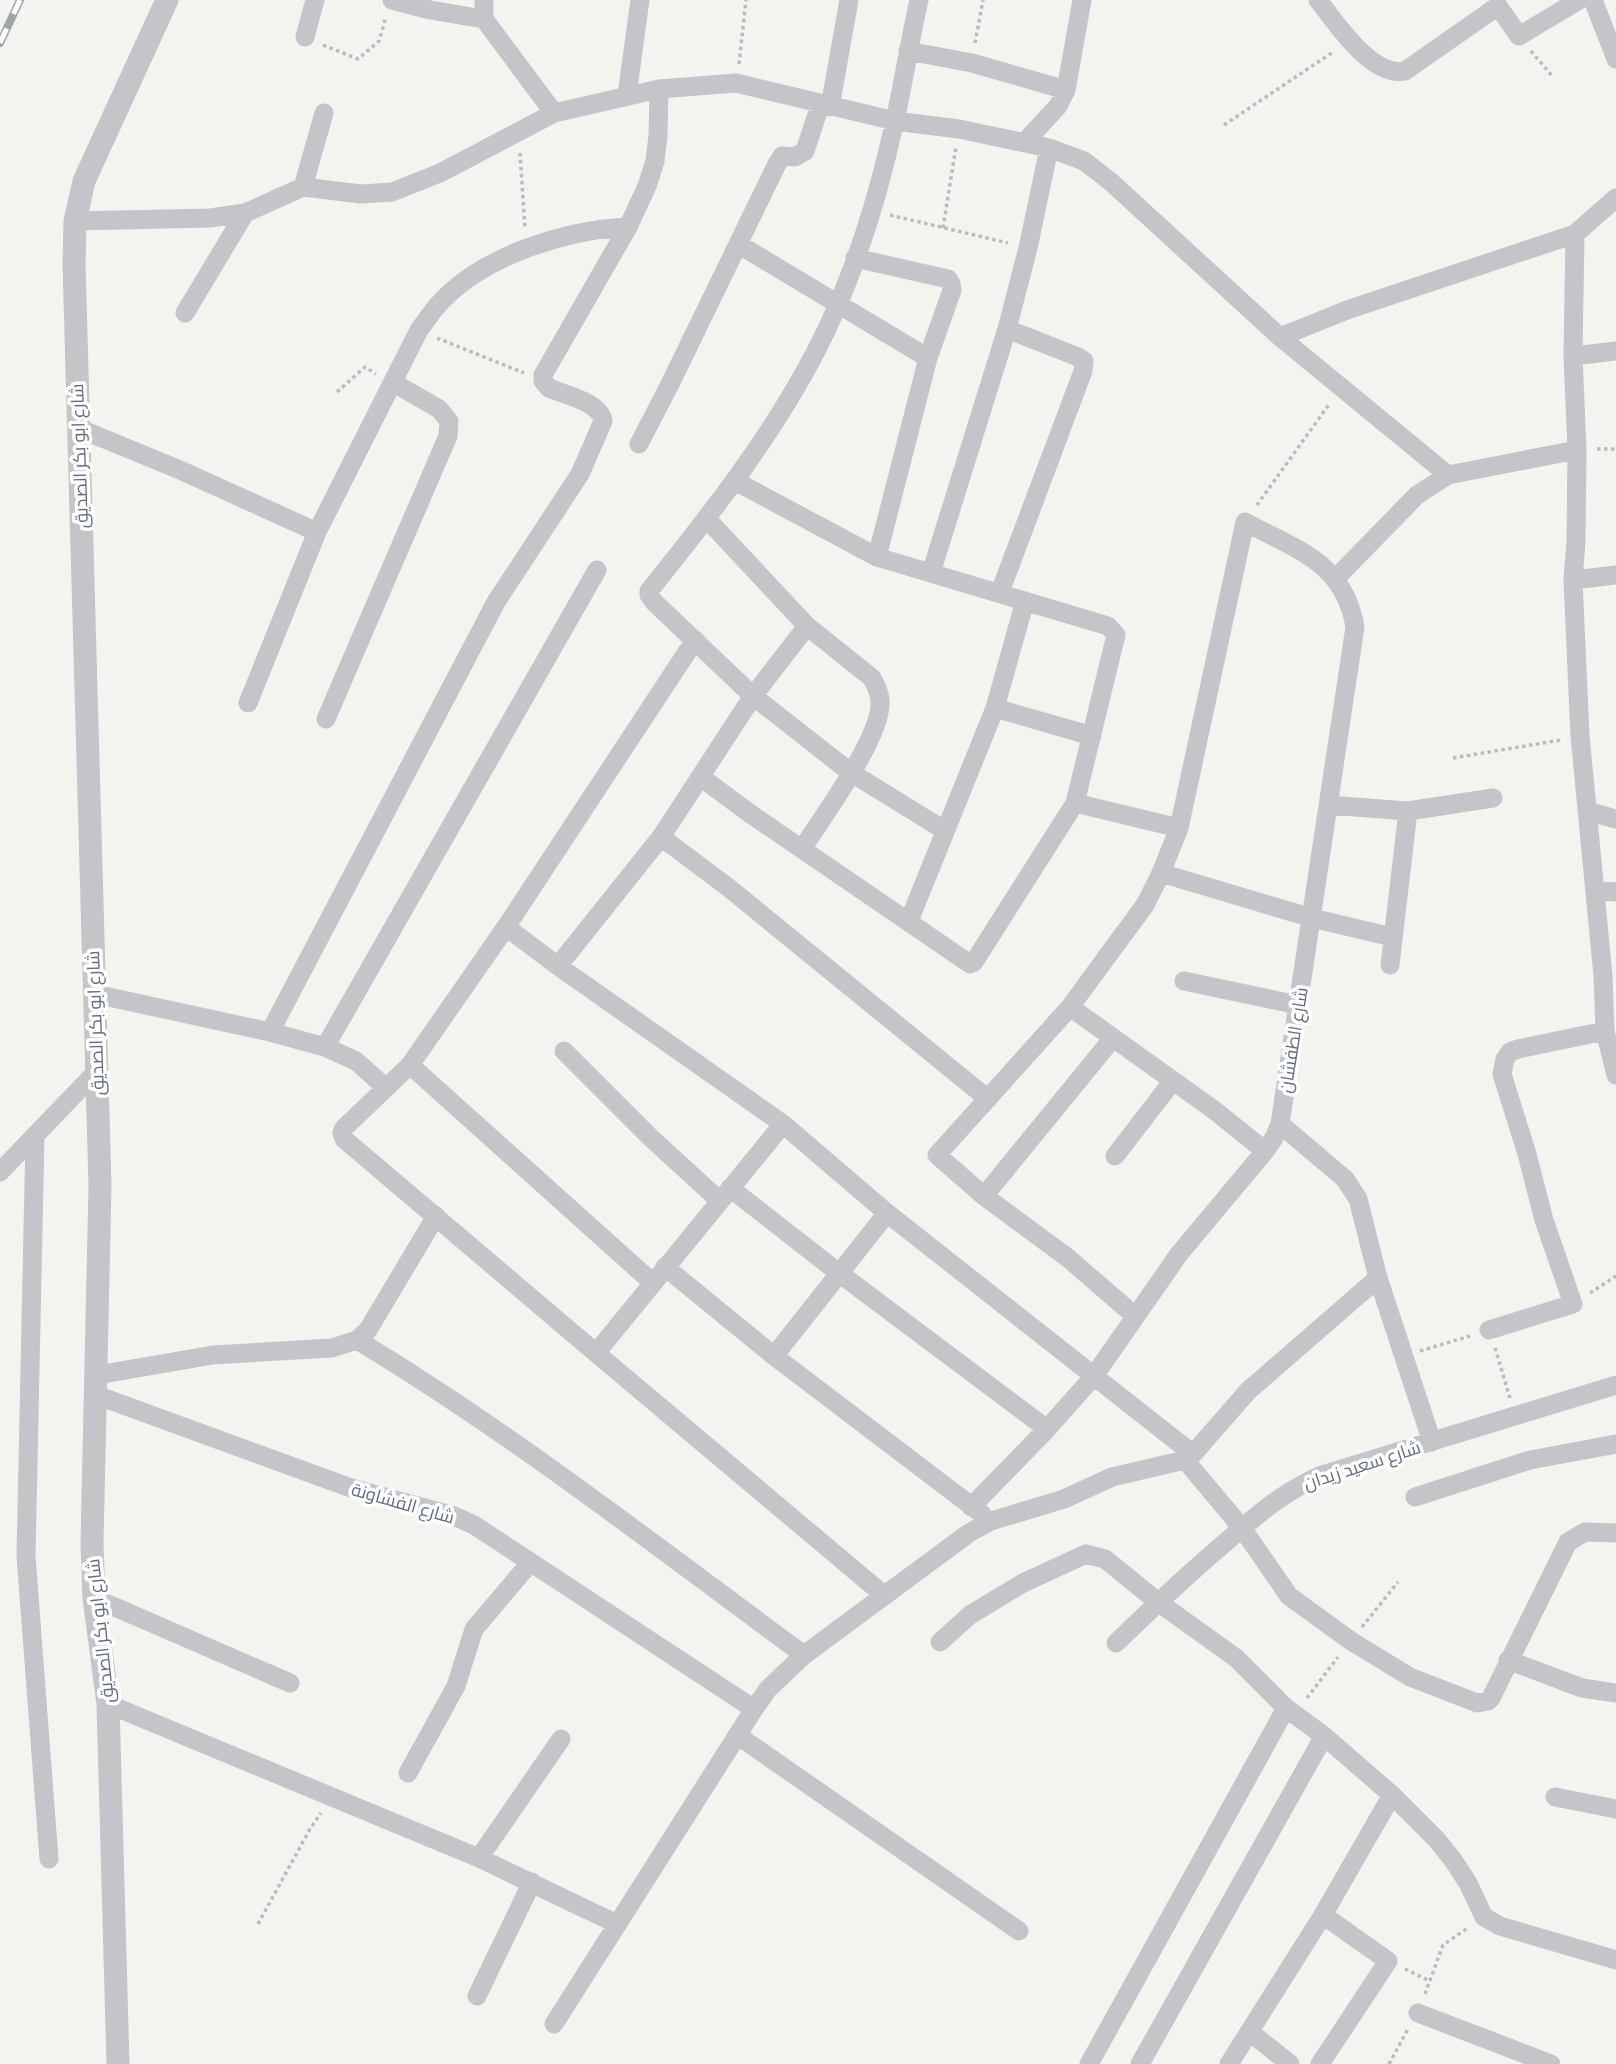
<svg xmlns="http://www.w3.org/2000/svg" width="1616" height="2064" font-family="'Archivo Narrow',Cairo,sans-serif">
	<rect width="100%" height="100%" fill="#f3f4ef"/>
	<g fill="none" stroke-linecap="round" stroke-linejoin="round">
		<path stroke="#babbbe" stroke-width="3.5" stroke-dasharray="3.5 3.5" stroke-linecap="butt" d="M975,43L983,0
			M323,45L358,59L379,41L386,17
			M1531,51L1553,77
			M739,64L746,0
			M1224,125L1333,52
			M520,153L525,229
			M890,215L1008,243
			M943,228L956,147
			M437,338L524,373
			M337,392L365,367L376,374
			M1597,449H1616
			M1257,505L1330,403
			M1453,758L1561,740
			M1590,1293L1616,1276
			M1495,1348L1510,1398
			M1420,1351L1470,1336
			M1362,1627L1398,1582
			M1307,1698L1338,1657
			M258,1924L310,1829L321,1813
			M1405,1969L1430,1981
			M1425,1994L1443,1945L1469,1927
			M1389,2064L1408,2029"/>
		<path stroke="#c3c5c9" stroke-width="19" d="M392,0L430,10L484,19
			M484,0V19L554,113
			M919,0C910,40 904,80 895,120C878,198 853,280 816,351C771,438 710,515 649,591V595L654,602L753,696L850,772L944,830
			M1318,0C1336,23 1372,78 1405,71L1498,6L1519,36L1579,0
			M1593,0L1616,59
			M305,37L315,0
			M908,51L972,63L1066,90
			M627,95L640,0
			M830,107L849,0
			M1024,143L1058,106L1066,90L1082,0
			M303,187L324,113
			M75,221L210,218L245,213L303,187L361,194L392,192L440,173L554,113L659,89L736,83L895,121L959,129L1049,148L1084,161L1111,182L1280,337L1448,475
			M1575,234L1573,356L1577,450L1576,541L1573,580L1580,736L1603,976L1605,1031L1616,1075
			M738,244L928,358
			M855,258L948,279L951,284L952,290L928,358L877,557
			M185,313L245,213
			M1280,337L1347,310L1575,234L1616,198
			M1573,356L1616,351
			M78,428L180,470L317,532
			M639,444L670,384L777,164L782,156L795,157L805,151L820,105
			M707,519L807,626L872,678C876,686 881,695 880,704C880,739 822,818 802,849
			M931,573L1007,329L1028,248L1049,148
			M1336,578L1417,495L1448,475L1577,450
			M1573,580L1616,575
			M1000,592L1083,371L1084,361L1078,357L1007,329
			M248,703L317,532L419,330C425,322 431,313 438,305C481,256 565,230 628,227
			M995,708L1092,736
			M326,719L448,436L449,421L439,409L394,383
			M702,778L752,815L970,964L974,962L1075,803L1116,635L1108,626L877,557L735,481
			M1075,803L1179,828
			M1329,805L1408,811L1493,798
			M1587,811L1616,819
			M661,837L729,888L988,1099
			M1161,873L1312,918L1392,937
			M1595,890L1616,892
			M909,921L995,708L1025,601
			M506,927L558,966L783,1124L887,1213L1193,1454
			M1390,965L1408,811
			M558,966L661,837L753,696L807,626
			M1184,981L1298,1005
			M95,994L270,1032L325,1047L597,570
			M1070,1007L1214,1110L1265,1151
			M270,1032L496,602L580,474L603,421C600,402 565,395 549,388L543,381V375L628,227L647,186L655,161L658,136L659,89
			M325,1047L356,1061L386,1088
			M564,1051L651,1138L720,1201
			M410,1065L653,1283
			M783,1124L596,1353L885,1596
			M1280,1124L1345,1179L1358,1199L1378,1278L1432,1442
			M35,1136L26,1556L49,1859
			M1115,1156L1172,1082
			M0,1172L97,1071
			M730,1188L839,1273L1047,1429
			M984,1196L1113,1038
			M665,1267L774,1356L982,1514
			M1489,1330L1573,1304L1544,1220L1527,1154L1502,1074L1505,1059L1510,1052L1518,1049L1605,1031
			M357,1340C513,1434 657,1547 804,1655
			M596,1353L344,1139L342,1133L344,1128L410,1065L506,927L695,640
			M774,1356L887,1213
			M97,1375L213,1355L332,1348L357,1340L368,1330L436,1216
			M96,1395L351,1488L454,1516L474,1525L754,1709
			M1185,1460L1242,1528L1289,1596L1351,1641L1410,1677L1477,1703L1488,1701L1491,1698L1568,1542L1585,1532L1616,1533
			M1415,1497L1530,1460L1616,1444
			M971,1507L1047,1429L1094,1376L1179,1254L1265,1151L1274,1138L1280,1124L1355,627C1344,562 1297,550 1245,522L1179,828L1161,873L1145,905L1103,962L1070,1007L937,1155L984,1196L1068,1258L1135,1316
			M94,1598L290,1683
			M940,1642L970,1615L1023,1583L1086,1554L1105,1559L1158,1602L1236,1658L1286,1708L1324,1736L1392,1795L1437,1840L1453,1860L1468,1883L1484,1917L1500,1926L1616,1960
			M1116,1643C1150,1610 1184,1578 1220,1547C1254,1518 1280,1493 1322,1475L1616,1385
			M1508,1660L1582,1688L1616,1693
			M108,1704L479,1858L617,1924
			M737,1735L1019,1931
			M408,1773L456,1686L474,1629L530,1563
			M1555,1797L1616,1809
			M479,1858L561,1739
			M477,1996L532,1882
			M1418,2013L1551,2064
			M554,2024L754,1709L768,1689L804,1655L969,1533L991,1521L1064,1499L1112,1477L1185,1460L1193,1454L1248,1391L1378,1278
			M1250,2032L1290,2064
			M1089,2064L1286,1708
			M1140,2064L1324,1736
			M1229,2064L1323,1915L1392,1795
			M1320,2064L1388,1961L1323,1915"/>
		<path stroke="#c3c5c9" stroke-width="23" d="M118,2064L108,1704L94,1598L92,1543L100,1186L74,263L75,221L84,181L167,0"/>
		<g stroke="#a1a5ac" stroke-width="8">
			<path id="rail" d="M0,43L20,0"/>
		</g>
		<use href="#rail" stroke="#fff" stroke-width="5" stroke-dasharray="16" stroke-linecap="butt"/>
	</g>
	<g text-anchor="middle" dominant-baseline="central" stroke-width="7" stroke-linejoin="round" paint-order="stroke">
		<g font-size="18" fill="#636e80" stroke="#fff">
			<text transform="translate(79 456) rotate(-92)">شارع ابو بكر الصديق</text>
			<text transform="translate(95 1023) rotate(-92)">شارع ابو بكر الصديق</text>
			<text transform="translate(1293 1040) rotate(-81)">شارع الطفشان</text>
			<text transform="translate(1362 1465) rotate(-18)">شارع سعيد زيدان</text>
			<text transform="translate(403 1503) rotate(16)">شارع الفشاونة</text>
			<text transform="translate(100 1631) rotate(-96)">شارع ابو بكر الصديق</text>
		</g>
	</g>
</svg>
